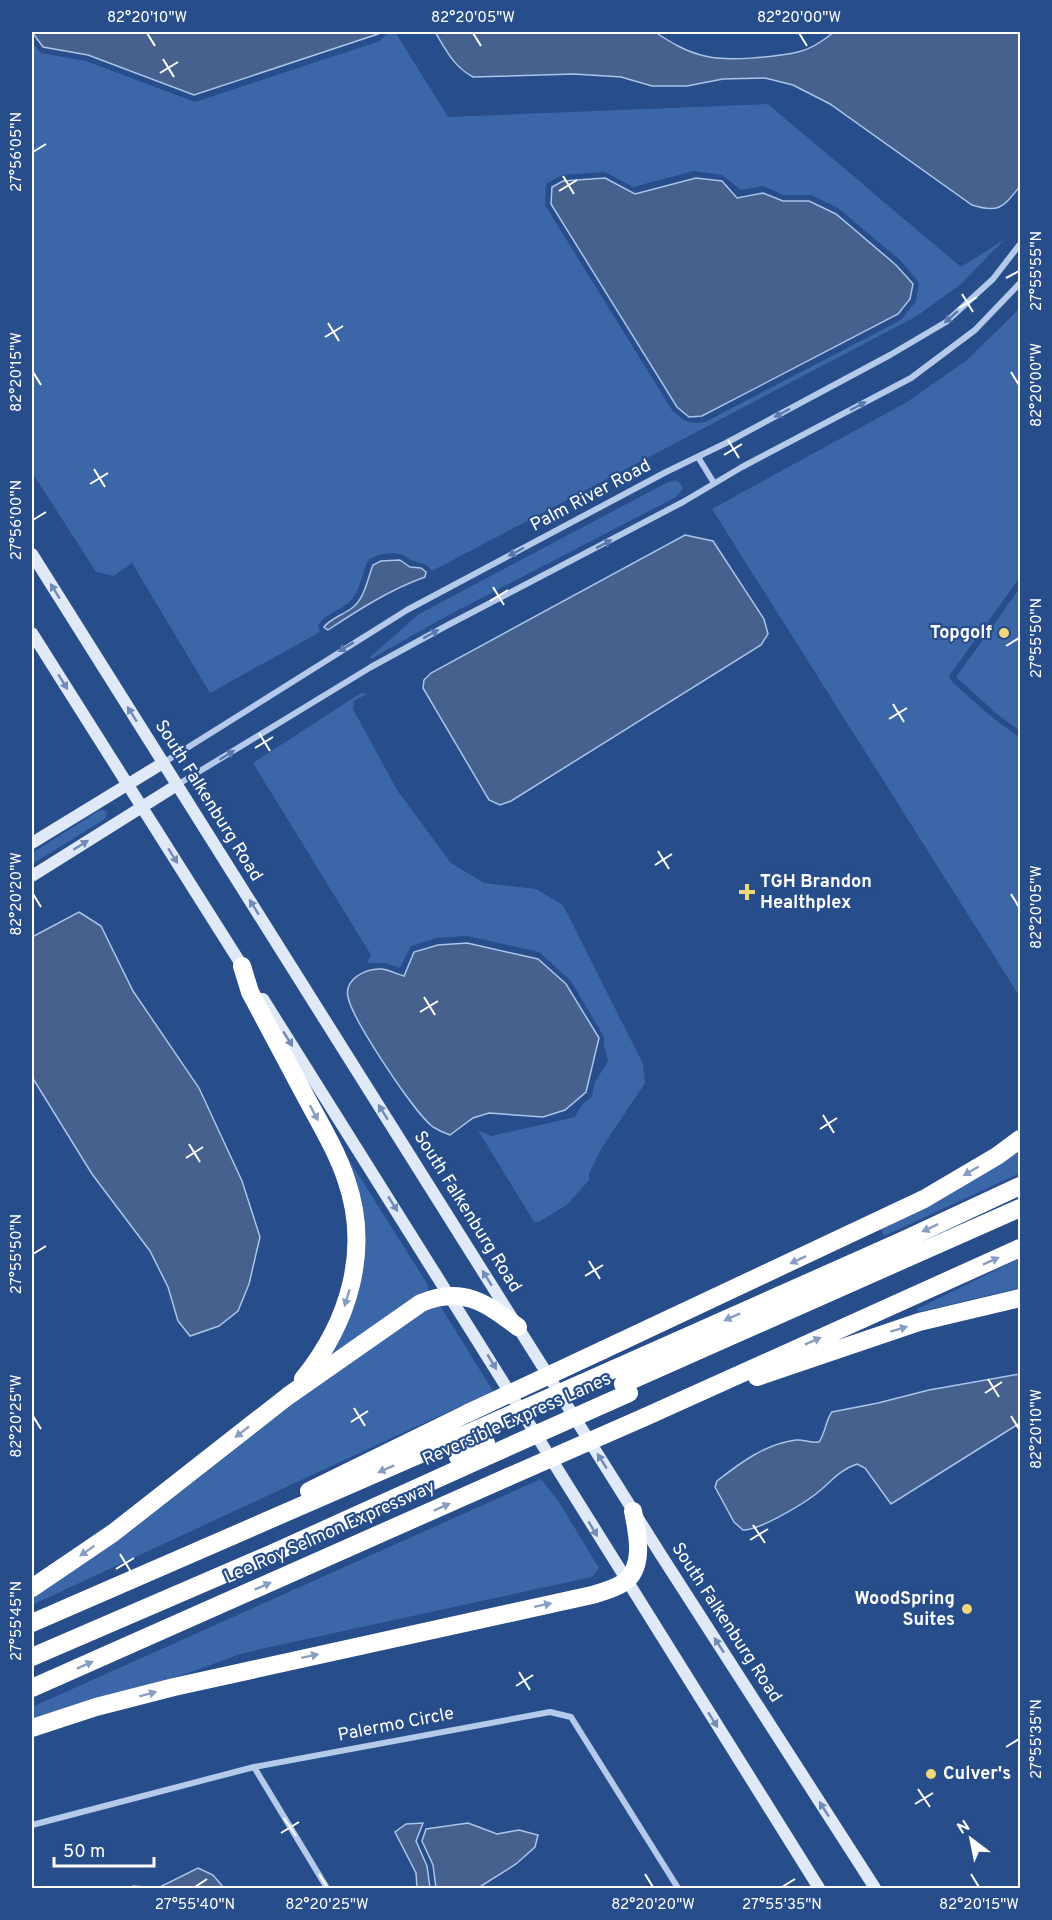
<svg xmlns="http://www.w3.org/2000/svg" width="1052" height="1920" font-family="Overpass,sans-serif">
	<rect width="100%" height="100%" fill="#274d8b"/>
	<path fill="#3b66a8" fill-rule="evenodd" d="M388,32H395L448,117L768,104L961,267L1005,239L961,284L917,316L432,571C426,562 420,564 411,560C408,559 406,556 403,555C393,551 374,554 367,562C362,575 360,592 349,602C339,611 326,614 318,625L320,632L210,693L132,563L114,576L96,572L32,472V42L41,53L86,61L195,102L380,41ZM694,171L722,175L741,190L763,186L784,195H811L838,208L900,260L917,280L919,284L916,301L901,320L705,422C687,424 685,422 672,410L545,205L546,184L562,175L605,172L633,187Z
		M1020,308V577L949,676L952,682L994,719L1020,738V997L712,509L907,402L967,360Z
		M676,480L680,483L683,488L676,497L445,617L371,659L370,657L419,614L668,482Z
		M1020,588V731L997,714L956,677Z
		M361,693L367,694L354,701L353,709L397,790L451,863L484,883L536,889L563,905L643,1064L645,1083L601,1149L589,1174V1180L568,1204L539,1222H534L478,1130L491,1136L575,1117L582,1105L592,1096L595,1082L608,1061L604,1045V1037L571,981L539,952L467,936L436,938L411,946L400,968L384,963H367L371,955L253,763Z
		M100,810H104L107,813L105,819L32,864V853Z
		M339,1144L428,1285V1290L412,1299L329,1363L325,1359L358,1283Z
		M1020,1146V1173L884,1236L881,1227Z
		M1020,1258V1288L919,1312L917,1309Z
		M439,1304L493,1391L32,1605V1595L280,1413L417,1311Z
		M541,1479L559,1502L599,1568L592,1577L261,1649L240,1654L189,1673L32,1718V1707Z"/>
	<path fill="#47618e" stroke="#aac4ea" stroke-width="1.5" d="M32,32H380L378,34L194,95L88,55L43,47Z
		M435,32H655C670,42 686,52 705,56C727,62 775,57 798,52C812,49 823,41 834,32H1020V186C1004,206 1000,214 972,205L830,104L793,85L765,78L723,79L687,86H652L621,77L574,74L473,77C454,67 446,50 435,32Z
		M605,178L635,194L696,178L722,181L737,198L763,193L783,201H809L836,214L896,265L913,284L910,299L898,314L702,416L689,417L677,407L551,204L552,187L563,181Z
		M685,535L713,541L764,619L768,634L761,645L511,801L500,805L489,800L423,688L424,680L431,673Z
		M400,560L410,567L421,568L426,572L425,577C391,589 358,610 328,630L324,627C331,618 343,615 352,608C365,598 367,580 373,565L381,561Z
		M79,912L101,926L133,991L199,1088L242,1181L260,1237L249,1284L238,1311L219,1326L190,1336L178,1321L168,1287L150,1251L92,1174L32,1077V937Z
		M467,943L538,959L566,984L599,1038L586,1092L565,1110L543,1117L489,1113L473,1118L450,1135C444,1133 438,1130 433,1127C415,1114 352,1019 348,997C344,979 366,968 382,969C389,970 397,974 404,976L414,952L438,945Z
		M1020,1374V1423L891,1504L865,1468L857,1464C842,1469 834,1478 823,1488C809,1501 761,1530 743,1530L734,1522L715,1487L717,1481C740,1463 765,1444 796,1440C803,1439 810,1443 819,1442C826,1432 825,1421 832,1412L878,1403L929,1390Z
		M423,1823L416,1841L427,1866L430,1888H417L416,1873L395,1832L406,1824Z
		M468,1823L497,1834L519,1830L538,1835L535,1847L516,1864L478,1888H436L433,1865L422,1841L426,1829Z
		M198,1868L213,1875L224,1888H130L133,1886L158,1888Z"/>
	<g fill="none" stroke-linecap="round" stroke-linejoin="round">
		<path stroke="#b5caea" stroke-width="6" d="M698,457L714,483
			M163,763L407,610L666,472L726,443L890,355L946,322L993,279L1020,244
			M177,785L371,667L446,626L683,502L742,467L911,378L975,330L1020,283
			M254,1767L327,1888
			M32,1825L254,1767L550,1712L571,1717L678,1888"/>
		<path stroke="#e0e9f8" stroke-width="12" d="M32,554L661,1555L875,1888
			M32,633L246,972
			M32,843L163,763
			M32,876L177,785
			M263,999C450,1294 633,1593 819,1888"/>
		<path stroke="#fff" stroke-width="18" d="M242,966L250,992C270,1029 289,1065 308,1101C322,1127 337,1152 346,1179C371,1250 349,1322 303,1379
			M603,1350L924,1199L997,1156L1020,1139
			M614,1369L904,1240L1020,1186
			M757,1377L919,1322L1020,1298
			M623,1384L1020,1208
			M645,1417L1020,1248
			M458,1457L486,1443
			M309,1491L468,1413
			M32,1588L113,1533L288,1396L421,1303C462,1286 485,1302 518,1327
			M32,1623L478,1429
			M32,1657L273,1553L481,1459
			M32,1688L508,1477
			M32,1728L96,1707L174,1687L592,1595C602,1592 614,1589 623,1583C646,1568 637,1532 633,1511"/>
		<path stroke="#fff" stroke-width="18" d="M468,1413L603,1350
			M478,1429L614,1369
			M481,1459L629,1393
			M508,1477L645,1417"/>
	</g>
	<defs><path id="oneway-solid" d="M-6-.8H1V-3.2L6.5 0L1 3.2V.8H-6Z" transform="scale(1.5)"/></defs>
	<g fill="#5979ac">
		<use href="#oneway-solid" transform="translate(951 317) rotate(139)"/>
		<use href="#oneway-solid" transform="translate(858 406) rotate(-28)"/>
		<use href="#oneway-solid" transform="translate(782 413) rotate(152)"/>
		<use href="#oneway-solid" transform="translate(604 544) rotate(-27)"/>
		<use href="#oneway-solid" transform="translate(516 552) rotate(152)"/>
		<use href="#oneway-solid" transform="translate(431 634) rotate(-29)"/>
		<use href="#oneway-solid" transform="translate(346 647) rotate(149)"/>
		<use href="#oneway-solid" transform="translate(227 755) rotate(-32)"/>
	</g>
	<g fill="#718bb7">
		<use href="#oneway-solid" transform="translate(55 591) rotate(-122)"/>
		<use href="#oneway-solid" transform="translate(63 682) rotate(58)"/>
		<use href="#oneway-solid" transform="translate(132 714) rotate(-122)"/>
		<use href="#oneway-solid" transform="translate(81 845) rotate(-32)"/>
		<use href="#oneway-solid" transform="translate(173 856) rotate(58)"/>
		<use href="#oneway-solid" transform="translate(254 907) rotate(-122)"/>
		<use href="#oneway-solid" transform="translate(288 1039) rotate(58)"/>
		<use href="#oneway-solid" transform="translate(383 1112) rotate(-122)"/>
		<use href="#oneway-solid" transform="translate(393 1204) rotate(58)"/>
		<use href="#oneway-solid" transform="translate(487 1278) rotate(-122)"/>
		<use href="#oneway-solid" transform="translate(492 1362) rotate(59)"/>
		<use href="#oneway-solid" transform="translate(602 1461) rotate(-122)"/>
		<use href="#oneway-solid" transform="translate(593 1529) rotate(59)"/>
		<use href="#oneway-solid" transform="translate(719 1645) rotate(-123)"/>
		<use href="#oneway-solid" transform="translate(713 1720) rotate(58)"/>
		<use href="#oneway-solid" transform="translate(824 1809) rotate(-123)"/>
	</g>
	<g fill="#889dbf">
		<use href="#oneway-solid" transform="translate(314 1113) rotate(62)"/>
		<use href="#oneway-solid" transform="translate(971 1171) rotate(150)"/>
		<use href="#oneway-solid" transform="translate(930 1228) rotate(155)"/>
		<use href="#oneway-solid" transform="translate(798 1260) rotate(155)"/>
		<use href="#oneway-solid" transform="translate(991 1261) rotate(-24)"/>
		<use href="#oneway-solid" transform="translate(347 1298) rotate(107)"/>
		<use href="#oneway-solid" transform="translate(732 1317) rotate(156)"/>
		<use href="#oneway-solid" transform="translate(899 1329) rotate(-17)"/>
		<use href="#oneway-solid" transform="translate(813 1341) rotate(-24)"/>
		<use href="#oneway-solid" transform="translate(242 1432) rotate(142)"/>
		<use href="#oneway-solid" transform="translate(386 1469) rotate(156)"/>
		<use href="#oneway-solid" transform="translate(442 1507) rotate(-24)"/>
		<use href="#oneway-solid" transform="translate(87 1551) rotate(145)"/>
		<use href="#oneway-solid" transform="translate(263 1586) rotate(-24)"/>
		<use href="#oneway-solid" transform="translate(543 1605) rotate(-12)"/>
		<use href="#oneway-solid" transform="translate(310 1656) rotate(-12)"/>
		<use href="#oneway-solid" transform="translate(85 1665) rotate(-24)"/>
		<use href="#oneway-solid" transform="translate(148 1694) rotate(-15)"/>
	</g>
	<path fill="none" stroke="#fff" stroke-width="2" d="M147,33L155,46M473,33L481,46M799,33L807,46M163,59L174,77M160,73L178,62M33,152L46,144M563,176L574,194M559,191L577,180M1006,278L1019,271M962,294L973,312M959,308L977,297M328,323L339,341M325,337L343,326M33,372L41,385M1011,372L1019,385M728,440L739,458M724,455L742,444M94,469L105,487M90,484L108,473M33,520L46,512M493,587L504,605M490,601L508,590M1006,646L1019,638M893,704L904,722M889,719L907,708M259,733L270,751M255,748L273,737M658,851L669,869M655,865L672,854M33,894L41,907M1011,894L1019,907M424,997L435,1015M420,1012L438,1001M823,1115L834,1133M820,1129L837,1118M189,1144L200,1162M186,1158L203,1147M33,1254L46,1246M589,1261L600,1279M585,1276L603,1265M988,1379L999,1397M985,1393L1002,1382M354,1408L365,1426M33,1416L41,1429M1011,1416L1019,1429M351,1422L368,1411M753,1525L765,1543M750,1540L768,1529M120,1554L131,1572M116,1569L134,1558M33,1621L46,1613M519,1672L530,1690M516,1686L533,1675M1006,1747L1019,1739M918,1789L930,1807M915,1804L933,1793M284,1818L296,1836M281,1833L299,1822M319,1874L327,1887M645,1874L653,1887M971,1874L979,1887M195,1887L207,1879M782,1887L795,1879"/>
	<g fill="#f2d77b" stroke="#274d8b" stroke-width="2">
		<circle cx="1004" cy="633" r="6"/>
		<path d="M744 883h6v6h6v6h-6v6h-6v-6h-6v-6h6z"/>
		<circle cx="967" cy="1609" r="6"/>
		<circle cx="931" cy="1774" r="6"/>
	</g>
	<g text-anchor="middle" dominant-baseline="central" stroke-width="4.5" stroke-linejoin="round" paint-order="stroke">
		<g font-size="18" fill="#fff" stroke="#274d8b">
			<text transform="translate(591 496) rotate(-28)">Palm River Road</text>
			<text transform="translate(208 801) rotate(58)">South Falkenburg Road</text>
			<text transform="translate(467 1212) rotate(58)">South Falkenburg Road</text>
			<text transform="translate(517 1420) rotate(-24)">Reversible Express Lanes</text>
			<text transform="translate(330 1533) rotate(-24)">Lee Roy Selmon Expressway</text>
			<text transform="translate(726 1623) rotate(57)">South Falkenburg Road</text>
			<text transform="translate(396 1725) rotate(-11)">Palermo Circle</text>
		</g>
		<g font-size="18" font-weight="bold" fill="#fff" stroke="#274d8b" text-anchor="end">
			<text x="992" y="633">Topgolf</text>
			<text x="760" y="882" text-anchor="start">TGH Brandon<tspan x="760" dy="21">Healthplex</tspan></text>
			<text x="955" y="1599">WoodSpring<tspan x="955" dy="21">Suites</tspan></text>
			<text x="943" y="1774" text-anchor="start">Culver's</text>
		</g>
	</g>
	<rect width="1052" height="1920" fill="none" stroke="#274d8b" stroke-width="66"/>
	<g transform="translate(971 1839) rotate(328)" stroke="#274d8b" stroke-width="4.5" paint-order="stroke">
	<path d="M0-4.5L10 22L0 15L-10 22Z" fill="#ffffff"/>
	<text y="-9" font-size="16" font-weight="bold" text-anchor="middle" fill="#ffffff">N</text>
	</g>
	<path d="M54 1857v9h100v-9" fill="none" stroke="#ffffff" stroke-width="3"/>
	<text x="63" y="1857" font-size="18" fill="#ffffff" stroke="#274d8b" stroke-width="4.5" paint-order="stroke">50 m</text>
	<rect x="33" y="33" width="986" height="1854" fill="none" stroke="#fff" stroke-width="2"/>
	<g font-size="15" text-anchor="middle" fill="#fff">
		<text x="147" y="22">82°20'10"W</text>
		<text x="473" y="22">82°20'05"W</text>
		<text x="799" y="22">82°20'00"W</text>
		<text transform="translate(16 152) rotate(-90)" y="5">27°56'05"N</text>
		<text transform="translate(1036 271) rotate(-90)" y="5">27°55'55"N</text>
		<text transform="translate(16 372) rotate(-90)" y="5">82°20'15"W</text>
		<text transform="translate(1036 385) rotate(-90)" y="5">82°20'00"W</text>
		<text transform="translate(16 520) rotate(-90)" y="5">27°56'00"N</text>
		<text transform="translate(1036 638) rotate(-90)" y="5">27°55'50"N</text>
		<text transform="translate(16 894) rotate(-90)" y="5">82°20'20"W</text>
		<text transform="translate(1036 907) rotate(-90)" y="5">82°20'05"W</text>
		<text transform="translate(16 1254) rotate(-90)" y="5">27°55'50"N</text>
		<text transform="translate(16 1416) rotate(-90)" y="5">82°20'25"W</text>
		<text transform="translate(1036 1429) rotate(-90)" y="5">82°20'10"W</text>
		<text transform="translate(16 1621) rotate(-90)" y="5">27°55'45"N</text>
		<text transform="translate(1036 1739) rotate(-90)" y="5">27°55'35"N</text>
		<text x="195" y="1909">27°55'40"N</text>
		<text x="327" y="1909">82°20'25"W</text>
		<text x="653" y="1909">82°20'20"W</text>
		<text x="782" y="1909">27°55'35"N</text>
		<text x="979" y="1909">82°20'15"W</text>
	</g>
</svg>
